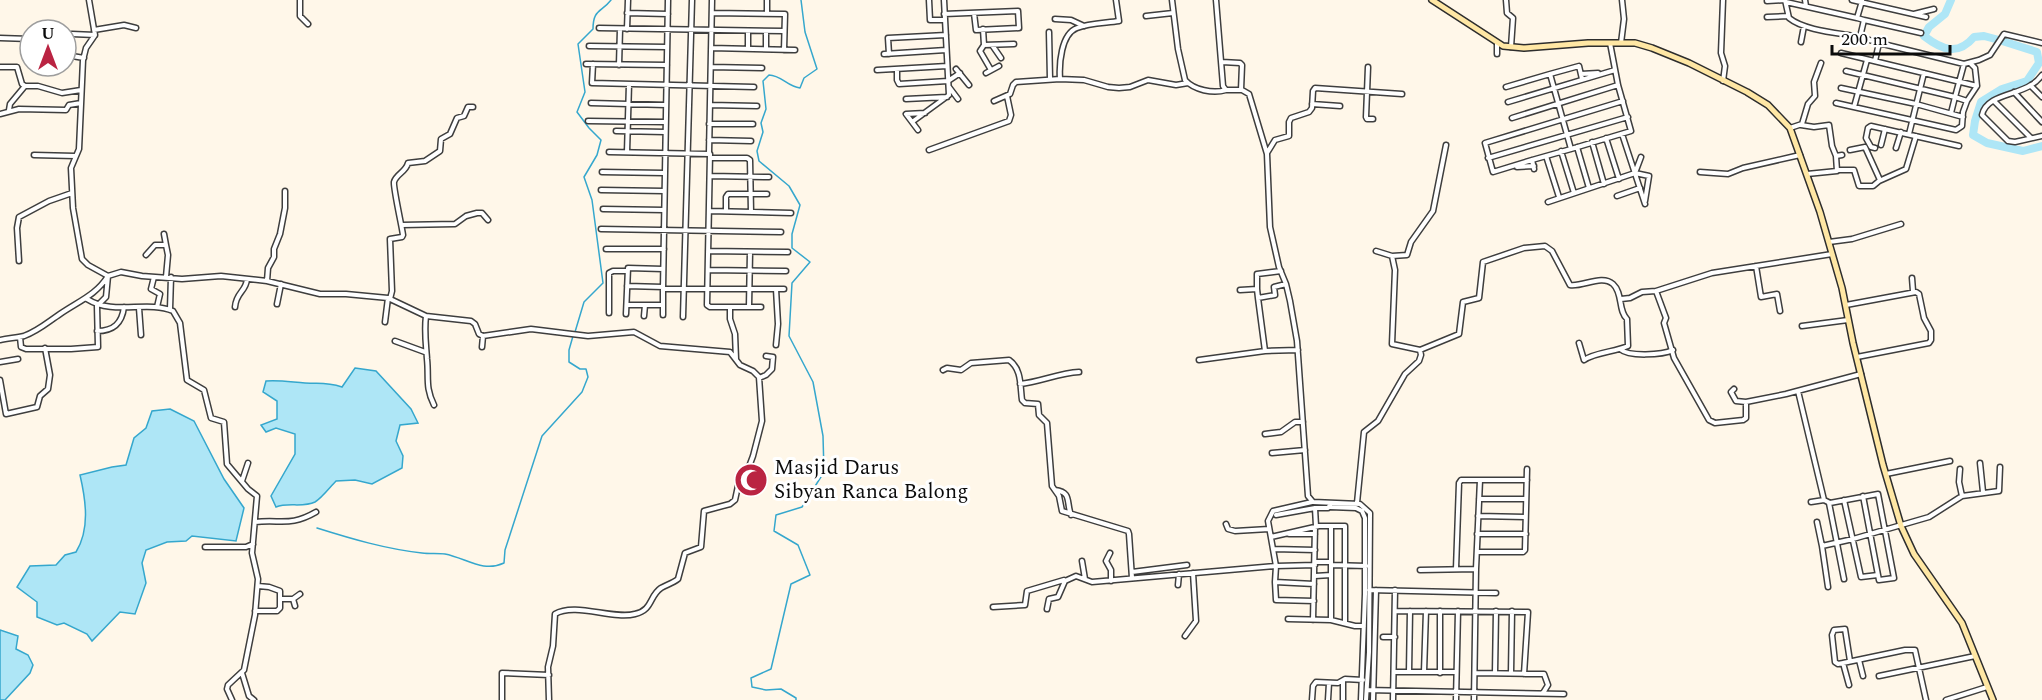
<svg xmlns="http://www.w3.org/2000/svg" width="2042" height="700" font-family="Spectral,serif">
	<rect width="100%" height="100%" fill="#fff7e9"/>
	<path fill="#aee6f6" stroke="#35a7cd" stroke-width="1.5" d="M355,368L376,371L411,409L418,423L400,425L396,441L403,456L402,468L372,484L355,480L336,481C330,487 322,498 315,502C303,508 288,502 276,507L271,496L295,454V434L276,428L266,432L261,425L277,419V401L263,392L266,381C280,380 291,382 305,383C320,384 326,382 342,387Z
		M170,409L194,421L224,479L244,508L236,541L192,536L186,541L167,542L146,550L142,563L146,583L135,614L120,612L92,641L87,634L64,623L57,625L37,617V602L17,587L30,566L56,565L65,555L76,552C90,529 86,501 80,475L112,467L126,465L134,438L146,428L152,411Z
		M0,630L18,636L16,649L28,655L33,665L30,673L5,700H0Z"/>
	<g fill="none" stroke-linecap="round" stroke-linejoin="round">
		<path stroke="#35a7cd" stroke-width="1.5" d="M575,332L584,302L603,283L592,200L584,177L597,155L601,140L589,128L577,112L585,92L578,44L593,29C593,9 601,13 611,0
			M317,528C352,539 386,549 422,553C430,554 438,553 445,554C466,558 483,573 504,563L505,550L542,436L582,392L588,377L586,369H580L569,362V350L573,336
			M796,700V698L781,689L766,690L752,687L751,678L771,669L791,584L810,575L798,545L774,531L776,515L802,507L824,472L823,436L813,382L789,336L792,283L810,262L792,248V234L800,205L789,186L759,161L757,151L763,132L761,123L766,109L763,81L769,75C781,75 788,87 800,88L804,78L817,69L805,32L801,0"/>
		<path stroke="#aee6f6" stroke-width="8" d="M1951,0L1945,14L1929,27L1924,36C1942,50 1958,56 1974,37L1984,36L1999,40L2037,52L2039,63L2027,81L2002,89L1981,102L1975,121L1973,135L1987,143L2023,151L2042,146"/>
		<g stroke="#3e3e3e" stroke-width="7">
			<path id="street" d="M89,0L95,35L86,48L83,60L79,149L71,168L73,208L82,259L88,265L108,276
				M300,0V16L308,24
				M668,0L663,289H784
				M929,0L930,20H945
				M1172,0L1178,49L1185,80C1194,90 1213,94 1226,90
				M1216,0L1223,86L1226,90H1242L1249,94L1267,154L1270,227L1279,267L1286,284L1290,301L1297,341L1308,496L1313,502L1360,504L1370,513L1369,652L1366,700
				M1506,0L1507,13L1513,18L1511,47
				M1723,0L1721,53L1725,66L1723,81
				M1785,0L1789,18C1805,31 1840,33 1860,37
				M1805,0L1806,6
				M1852,0L1926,17
				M1767,1L1785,0
				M1862,1L1857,18L1864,20L1860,37L1879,43
				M1786,2L1857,18
				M627,13L668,14
				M712,13L785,14L784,50
				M767,14V0
				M944,14L1018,11L1019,28L976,30L974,13
				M1914,14L1934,9
				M1146,16L1173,13
				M1767,17L1788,16
				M1055,19L1071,20L1084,26
				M1864,20L1921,33
				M599,28L784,31
				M627,29L628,0
				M983,29L984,45L1014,44
				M94,30L124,25L136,28
				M1049,32L1050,79
				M72,34L95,35
				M0,38L30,39
				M1801,42L1804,26
				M1497,43V54
				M1621,43L1624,19L1622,0
				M984,45L980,51L991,70
				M992,45L1001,58
				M589,46L667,47
				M711,48L795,50
				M748,49V31
				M766,49V31
				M1841,53L1977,86
				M884,54L946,50
				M889,54L888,38L946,35
				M66,55L84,58
				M1875,61L1879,43L1964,64L1979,60L1990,55L2004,34L2042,43
				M1222,62L1240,63L1242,65L1241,90
				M586,64L667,65
				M593,64L592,83L754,87
				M619,65L620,29
				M0,67H17L22,84L25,86
				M711,67L762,68
				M1368,67L1366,117L1367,119H1373
				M897,69V80L899,84L948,81L960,73
				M956,69L969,85
				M877,70L947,66
				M1846,71L1955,97L1964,64
				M986,73L999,66
				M1550,74L1579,66L1582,79
				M1581,74L1598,73
				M2042,75C2039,79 2035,83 2031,85C2017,95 1986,95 1982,115L2008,141L2015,142L2042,136
				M1060,79L1084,80L1108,87L1119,88L1130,87L1148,80L1176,85L1188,83
				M25,86H38L62,93L81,90
				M2031,86L2042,97
				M949,87L958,99
				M1506,87L1550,74L1571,149L1532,160
				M1841,88L1916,104L1963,117
				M2014,92L2042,122
				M906,99L947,97
				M994,101L1010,94L1013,85L1016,82L1060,79C1059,64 1061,34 1077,28C1089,23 1106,23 1119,21L1116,0
				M1967,101L1977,86L1975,68L1970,63
				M1994,101L2031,138
				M1508,102L1615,70
				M591,103L666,105
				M1836,103L1956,130L1962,126L1963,112L1967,101L1955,97L1951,113
				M1312,104L1340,106
				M710,105L757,106
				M1854,107L1867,60
				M9,110L10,104L25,86
				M0,114L19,109L66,110L69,105L81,103
				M1512,118L1618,85
				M588,121L665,122
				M912,122L949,95L944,0
				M709,124H753
				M1801,125L1814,127L1829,125L1832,146L1836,156
				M1790,128L1802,124L1808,104L1815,96L1814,82L1821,63
				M918,130L906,114L925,113
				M616,131L665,132
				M1622,134L1645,204
				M1909,134L1924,73
				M1606,138L1619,179
				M709,140L751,141
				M1592,142L1604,184
				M1881,145L1885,129
				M1577,147L1589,188
				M1875,148L1871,147L1866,138L1868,128L1871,126L1959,146
				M1896,148L1901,132
				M1571,149L1631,131L1618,85L1610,43
				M929,150L1009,121L1011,115L1007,96
				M1850,150L1865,147L1880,180
				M1561,151L1574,193
				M609,152L710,154L707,305L710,307H761
				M627,152L629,84
				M709,153L712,0
				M1267,153L1275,140L1289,136V122L1291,118L1309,112L1312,108L1313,91L1315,88L1402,94
				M34,155L75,156
				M1546,156L1559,197
				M1641,157L1635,173L1649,176L1645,201
				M710,158H747L750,160L751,212
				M1488,158L1628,117
				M1517,167L1534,166
				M1534,169L1532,160L1493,172L1485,143L1623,101
				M1837,170H1854L1859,186H1873L1879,181L1906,169L1916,136
				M602,172L664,173
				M1700,172L1728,174L1743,168L1800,155
				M1807,174L1837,171L1836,156L1842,155
				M710,176L769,177
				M601,190L664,191
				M1617,196L1640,188
				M1548,202L1635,173
				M603,209L664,210
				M709,211L791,213
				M726,211V197L728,194H767
				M402,225L455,224L466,216L477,213H482L488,220
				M601,229L781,232
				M164,234L166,245
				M1829,242L1852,239L1901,224
				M606,249H664
				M708,251L788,252
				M1376,251L1392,256L1407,255L1411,242L1433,211L1446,145
				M146,255L155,245H166L168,255L166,277
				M19,261L17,228L19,217L49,201L72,193
				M1756,266L1761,297L1777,294L1780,311
				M708,270L786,271
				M154,277L151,289L160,294L157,307
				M1912,278L1913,291
				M267,281L268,268L274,257V249L280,234L285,208V191
				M627,286L663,287
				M663,289V315
				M1257,289V274L1281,271
				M1240,290L1257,289L1258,298L1275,295L1274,287L1286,284
				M1656,291L1666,318L1664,323L1674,358L1709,420L1715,423L1743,420L1746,418V402
				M1258,298L1265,351
				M87,299C114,316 146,300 173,311L180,323L187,380L204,390L211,418L224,422L227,464L248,489L257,496L252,553L258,579L255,615L244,670L228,685L227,689L232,700
				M390,299L392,291L390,239L402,237L403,235C402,227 393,187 394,182C396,174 406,172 408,163L425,161L440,151L441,139L450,134L457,118L464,116L468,107H473
				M1621,299L1630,298L1642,292L1656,291L1712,273L1832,254
				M277,304L281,284
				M627,305H663
				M1846,305L1916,292L1919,294L1924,318L1931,331V340L1929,343L1857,357
				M235,307C236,292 246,292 247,279
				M730,307V319L735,334L736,359
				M749,307L750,252
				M139,308L141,335
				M170,309L171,277
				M609,313V273L613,271H627
				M626,314L628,268L663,269
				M426,316C424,331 426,344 427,359C429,378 425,387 434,405
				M644,316L645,305
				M683,317L692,0
				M385,322L388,298
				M1802,326L1848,320
				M97,331C114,331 122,323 124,307
				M20,337L21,347L26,349H71L98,347L97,306L106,297L108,276
				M0,340C8,338 16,338 24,336C38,331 48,322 60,314C79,301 96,295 108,276L121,272L142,276L182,279L221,276L267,281L320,294H346L388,298L426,316L471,321L475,324L479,334L483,336L531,329L588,336L634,332L660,346L730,352L740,365L753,371L759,377L762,421L753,456L744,480L738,486L735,500L730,504L704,511L701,547L685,553L678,579C673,583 666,585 661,588C649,596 653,610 635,614C613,620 575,602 555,614L553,646L548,667L549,700
				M395,341L425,352
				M776,345L778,324L776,289
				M482,347L483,336
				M1620,349C1629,357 1662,355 1673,350
				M1420,350L1459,334L1463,302L1479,298L1483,262L1524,248L1545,246L1552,251L1570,285C1583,287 1602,274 1613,284C1623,293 1618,311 1627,319L1628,346C1615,352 1596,352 1584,360L1579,343
				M1199,360L1265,351L1298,350
				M0,362L18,359
				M943,370L947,368L961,370L971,363L1009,360C1022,369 1020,386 1022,400L1025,403L1038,404L1039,415L1047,423L1052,486L1059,496L1062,511L1128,531L1129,534L1132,578
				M759,378L766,375L772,369L773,357L766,356
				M0,380L6,414L37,407L40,396L48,389L50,375L45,348
				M1020,384C1040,382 1059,373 1079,372
				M1734,389L1731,392L1736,401L1746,402L1786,394L1861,374
				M1798,391L1824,500
				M1265,434L1281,432L1295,422H1303
				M1272,453L1305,450
				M1980,463L1983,492
				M1960,469L1959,482L1962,496
				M1886,474L1950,461
				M242,481L248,463
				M743,482L753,486L762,483
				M1055,490C1072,492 1066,502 1071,515
				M1863,496L1878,575
				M1479,499H1526
				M1312,502L1273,511L1268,521L1276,566L1275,582L1314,584
				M1811,502L1824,500L1830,503L1878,494L1894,578L1879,580L1878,575L1861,577L1844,500
				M1357,503L1364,432L1378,421L1405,374L1419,361L1421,355L1420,350L1392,344L1395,270L1392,256
				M1829,503L1844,579
				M1330,507L1356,508L1362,511L1365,518V594L1361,700
				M1315,508H1328L1330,505
				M1276,515L1315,508L1316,526
				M1478,516L1525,517
				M255,522C281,519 290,527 316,512
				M1817,522L1822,546
				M1226,524L1228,529L1235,531L1269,529
				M1289,534H1315
				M1477,534H1526
				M1271,537L1319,526H1345V623
				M205,547H246L253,544
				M1274,549L1315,550
				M1477,552H1523L1525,550L1527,469
				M1110,553L1106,561L1111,570V581
				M1082,561L1085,579
				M1315,562H1331
				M1331,565L1366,566
				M1456,569L1459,483L1461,480H1480
				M1420,570L1476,569
				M1132,572L1187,565
				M1315,576L1331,575
				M1275,582L1276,600L1314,601
				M1178,585L1179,574
				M1828,587L1822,546L1853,539L1929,517L1962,496L1999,491L2000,467
				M1369,590L1496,593
				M280,599H293L295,606
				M293,599L300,594
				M993,607L1025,605L1027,591L1064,580
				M1047,609L1049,599L1058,597L1065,581L1076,576L1092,582L1276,566L1315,565
				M255,611H277L280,608V591L269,587L258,586
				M1395,611L1528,612L1524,674
				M1288,619L1331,620L1355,626H1364
				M1313,620L1315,527
				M1331,620V526
				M1185,636L1196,621L1193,573
				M1383,637H1395
				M1859,660L1863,676
				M1850,661L1845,629L1834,630L1832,635L1835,662L1838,664L1843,663L1905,650H1915L1926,700
				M1843,663L1849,685
				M1394,672H1456
				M1409,672L1410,611
				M1424,672L1426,611
				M242,673L249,696L254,700
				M1440,673V611
				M1475,673L1544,674L1548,685L1543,693
				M1495,673L1496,611
				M1511,673L1512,611
				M1879,676L1975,656
				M1367,690L1564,694
				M502,700V673L549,675
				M1312,700L1313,686L1316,682L1338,683L1345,679L1363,680
				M1328,700L1329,683
				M1343,700V681
				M1373,700L1376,590
				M1393,700L1395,590
				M1456,700L1458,611
				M1474,700L1476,569L1480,480H1527
				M1946,700L1987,687"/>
		</g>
		<g stroke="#2d2d2d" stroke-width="8">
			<path id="secondary" d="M1432,0L1503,46L1524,48L1588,43H1635L1652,48L1689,63L1747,92L1768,105L1790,128L1820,212L1842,288L1853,343L1883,465L1901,526L1914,554L1962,623L1993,700"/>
		</g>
		<use href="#street" stroke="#fff" stroke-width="4"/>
		<use href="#secondary" stroke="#ffe7a4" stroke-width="5"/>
	</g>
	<defs>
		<g id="mosque-disc" transform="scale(1.725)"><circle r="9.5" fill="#ba2442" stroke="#fff"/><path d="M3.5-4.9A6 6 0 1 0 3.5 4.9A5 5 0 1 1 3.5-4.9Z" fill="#fff"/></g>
	</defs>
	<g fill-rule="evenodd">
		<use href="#mosque-disc" x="751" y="480"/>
	</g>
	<g text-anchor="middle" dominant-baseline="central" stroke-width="6" stroke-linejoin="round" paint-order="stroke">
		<g font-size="21" fill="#0b0b0b" stroke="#fff" text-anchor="start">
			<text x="774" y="468">Masjid Darus<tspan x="774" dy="24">Sibyan Ranca Balong</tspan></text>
		</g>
	</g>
	<g transform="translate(48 48)"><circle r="28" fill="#ffffff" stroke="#9d9d9d" stroke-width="1.5"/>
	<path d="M0-4.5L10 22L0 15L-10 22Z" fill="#ba2442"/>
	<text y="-9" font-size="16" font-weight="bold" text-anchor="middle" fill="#0b0b0b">U</text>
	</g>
	<path d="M1832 45v9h118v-9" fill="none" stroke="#0b0b0b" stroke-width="3"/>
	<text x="1841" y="45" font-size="18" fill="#0b0b0b" stroke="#ffffff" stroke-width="4.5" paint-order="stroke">200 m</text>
</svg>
